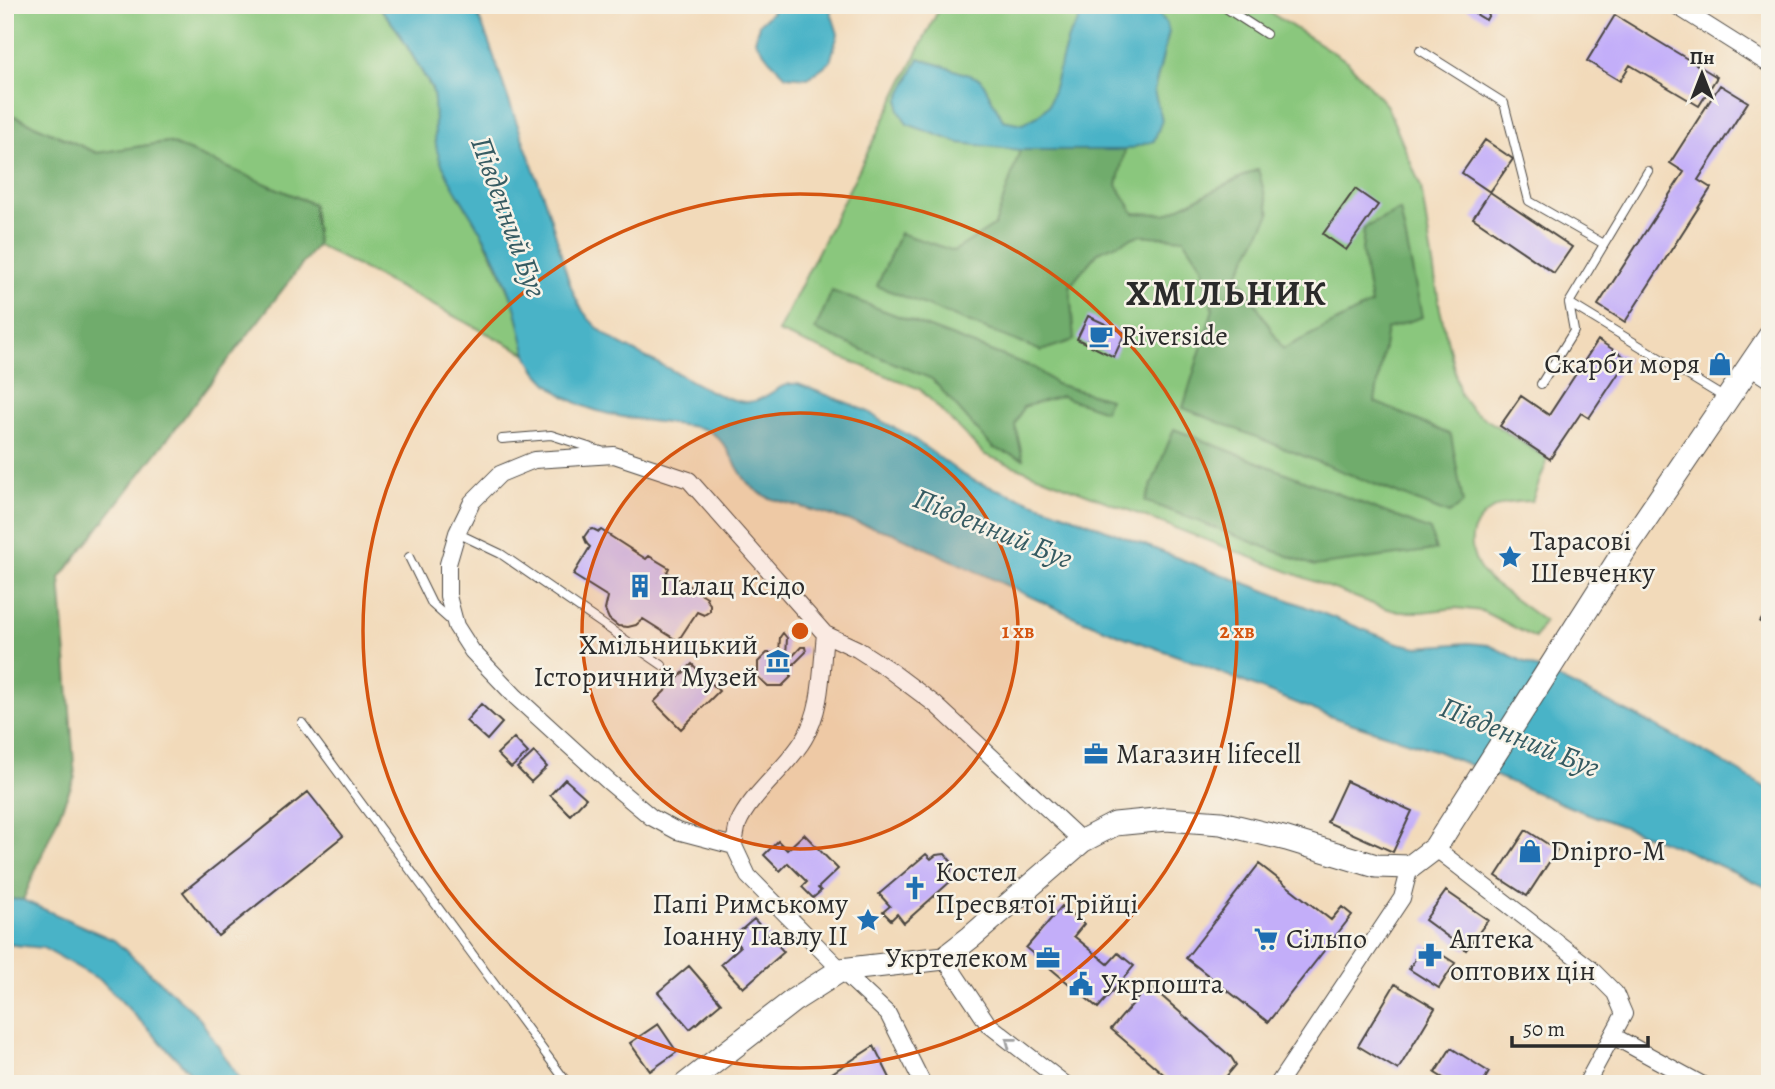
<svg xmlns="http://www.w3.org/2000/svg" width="1775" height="1089" font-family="Alegreya,serif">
	<rect width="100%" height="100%" fill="#f7f3e8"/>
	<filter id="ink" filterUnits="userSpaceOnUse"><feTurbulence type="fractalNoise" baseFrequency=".0143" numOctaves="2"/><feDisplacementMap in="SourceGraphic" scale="14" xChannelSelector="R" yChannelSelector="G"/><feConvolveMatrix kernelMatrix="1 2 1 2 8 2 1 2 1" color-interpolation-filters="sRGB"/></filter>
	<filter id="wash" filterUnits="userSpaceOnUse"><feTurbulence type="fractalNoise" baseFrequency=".00686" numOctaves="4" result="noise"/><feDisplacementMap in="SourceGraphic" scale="28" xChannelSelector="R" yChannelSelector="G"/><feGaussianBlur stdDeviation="1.57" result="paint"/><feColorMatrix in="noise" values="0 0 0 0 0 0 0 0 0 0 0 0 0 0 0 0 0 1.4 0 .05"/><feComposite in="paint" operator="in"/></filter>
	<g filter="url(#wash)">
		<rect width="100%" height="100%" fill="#f2daba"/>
		<path fill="#8ac77d" stroke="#5a7954" stroke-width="2" d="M5,5H378L398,31L432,89L458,195L477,224L501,273L514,303L527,354L317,245L313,204L168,142L97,153L5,112Z
			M941,5H1258L1347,61L1387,106L1421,187L1440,309L1460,394L1472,410L1548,459L1532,501C1512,501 1492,504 1479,521C1465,539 1473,564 1488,579C1493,584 1500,588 1505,592C1518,602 1531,611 1544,621L1535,638L1482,611L1456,608L1422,612H1399L1378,606L985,455L920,389L778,332Z"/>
		<path fill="#6fac6c" stroke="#4d6c4c" stroke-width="2" d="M5,112L97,153L168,142L313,204L317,245L60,578L75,777L23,900L5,899Z
			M1020,150H1125L1117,185L1134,213L1166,214L1258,169L1270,214L1238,274L1283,349L1371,304L1362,251L1364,228L1400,210L1422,317L1387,329L1375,402L1451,435L1463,503L1449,514L1183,408L1213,309L1202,266L1184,239L1139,235L1098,252L1070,286L1074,340L1041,351L877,286L900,233L954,251L995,225Z
			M832,291L1035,368L1056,384L1109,399L1105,411L1061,396L1023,407L1015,425L1023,459L993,448L932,379L815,330Z
			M1174,429L1430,530L1436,550L1314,566L1145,501Z"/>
		<path fill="#49b3c7" stroke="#3a6f79" stroke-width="2" d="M378,5H473C488,34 496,65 507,95C522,139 540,182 553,226C562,254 567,286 583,311C604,342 640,353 671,370C693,381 714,396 739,401C766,407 775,381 798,384L850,404L869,412L881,421L907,434L963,475L977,482L1071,516L1206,569L1253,586L1398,643L1418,647L1468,643L1489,645L1638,717L1717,759L1770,790V889L1681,848L1570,807L1434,750L1329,716L1189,660L1122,636L1077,618L893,533L769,498C761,494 754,490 748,483C735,468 728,442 710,432C700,426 685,426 674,424C643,420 609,417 581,405C565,398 549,386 538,373C522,354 522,327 514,304C505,277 490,246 475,222C463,201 448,181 439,157C431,136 438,111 432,89L398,31Z
			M766,5L829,6L838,34L830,62L808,78L786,76L770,60L755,41L759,24L773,11Z
			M1088,5H1154L1166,23L1169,32L1154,91L1162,120L1154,141L1125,150H1020L959,143L907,124L899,110V99L919,58L981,79L1003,120L1022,124L1038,116L1049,105L1068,38Z
			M5,899L23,900L114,940L198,1016L243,1084H201L102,981L43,948L5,944Z"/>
		<g id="blocks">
			<path fill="#c3aef9" d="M1461,5H1494L1486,20Z
				M1615,15L1717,77L1699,106L1630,65L1620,81L1587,61Z
				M1720,85L1748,102L1698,180L1711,188L1625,322L1598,305L1684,172L1670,163Z
				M1485,140L1513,159L1490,192L1462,173Z
				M1355,189L1378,205L1346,250L1323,234Z
				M1490,192L1572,247L1554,273L1473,218Z
				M1088,316L1125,333L1114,357L1077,339Z
				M1598,340L1628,359L1589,418L1581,413L1550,459L1500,426L1521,396L1549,415Z
				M593,529L599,532L601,530L646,559L649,556L669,568L667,572L707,597L706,599L710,604V611L704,615L697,612L678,641L643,619L636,625L628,627L618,626L609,619L605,610L608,597L573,575L590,547L587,544L584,537L589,530Z
				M1770,607V628L1760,622Z
				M783,633L787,638L786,657L789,660L801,647H805L806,652L791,667V677L782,686H768L758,677V662L767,653H779L780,637Z
				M692,664L719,691L681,729L654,702Z
				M481,704L502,723L487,740L466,721Z
				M514,738L528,753L511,768L497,754Z
				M534,752L547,767L531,782L517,768Z
				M565,779L586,798L570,815L550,795Z
				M1346,781L1412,811L1393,852L1327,822Z
				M308,792L343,836L218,936L183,892Z
				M1526,830L1557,850L1527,896L1496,876Z
				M804,834L838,869L818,888L821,891L813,898L802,887L807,882L788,863L780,871L764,855L778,841L787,850Z
				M926,854L931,859L936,855L945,854L951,861V871L946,876L951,881L904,923L897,914L891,920L883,912L890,906L879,894Z
				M1259,864L1331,920L1342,907L1352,915L1268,1022L1186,958Z
				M1446,891L1488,920L1466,950L1425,920Z
				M1062,906L1084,924L1074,936L1108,964L1118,953L1134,966L1098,1008L1026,948Z
				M754,919L784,952L743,988L721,964L740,947L732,938Z
				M1425,944L1455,963L1439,988L1409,969Z
				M689,966L721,1003L690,1029L658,992Z
				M1395,984L1435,1008L1398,1070L1358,1046Z
				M1149,985L1231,1057L1236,1065L1220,1084H1175L1111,1029Z
				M658,1024L677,1052L650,1071L630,1043Z
				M874,1046L893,1084H815Z
				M1451,1048L1489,1072L1482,1084H1453L1435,1073Z"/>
		</g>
	</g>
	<g filter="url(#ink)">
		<use href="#blocks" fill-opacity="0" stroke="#494540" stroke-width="2"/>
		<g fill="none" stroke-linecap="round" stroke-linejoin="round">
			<g stroke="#494540" stroke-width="10">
				<path id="service" d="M1221,5L1266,34
					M1420,50L1504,103L1529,201L1604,244
					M1569,303L1725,398
					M1541,384L1574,331L1569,303L1648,171
					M502,439L551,435L601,451
					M457,533L501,554L662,665
					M409,557L432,604L451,621
					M302,723L568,1084"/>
			</g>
			<g stroke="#494540" stroke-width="18">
				<path id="minor" d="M1675,5L1770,65
					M1750,367L1770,380
					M734,846C735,839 736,831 738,824C750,795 787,768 804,739C823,708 821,669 825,634
					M1435,848L1590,968L1615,993L1624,1014L1586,1084
					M944,958L988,1024L1065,1084
					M1613,1036L1701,1084
					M923,1084L888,1014L841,970L748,876L734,846L677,831L651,817L608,781L516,697L472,651L456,626L448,596V564L457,533L472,502L500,474L534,460L614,455L689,480L825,634L857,649L888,669L936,705L1082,841
					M1278,1084L1402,898L1410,867"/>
			</g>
			<g stroke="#494540" stroke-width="25">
				<path id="secondary" d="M686,1084L794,1000L841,970L944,958L971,937L1082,841L1115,824L1166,819L1221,823L1287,839L1376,866L1410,867L1435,848L1628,545L1770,336"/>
			</g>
			<use href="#service" stroke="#fff" stroke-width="8"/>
			<use href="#minor" stroke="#fff" stroke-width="16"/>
			<use href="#secondary" stroke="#fff" stroke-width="23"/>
		</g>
		<defs><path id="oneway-chevron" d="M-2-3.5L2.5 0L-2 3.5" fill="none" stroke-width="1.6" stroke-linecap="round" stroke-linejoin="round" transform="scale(1.75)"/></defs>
		<use stroke="#a0a0a0" href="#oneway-chevron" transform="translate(1010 1042) rotate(-142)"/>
	</g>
	<circle cx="800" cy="631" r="218" fill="#d5540f" fill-opacity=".12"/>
	<g fill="none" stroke="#d5540f" stroke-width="3.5">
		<circle cx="800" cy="631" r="218"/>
		<circle cx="800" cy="631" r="437"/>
	</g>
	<defs>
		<g id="cafe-bare" transform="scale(1.89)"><path d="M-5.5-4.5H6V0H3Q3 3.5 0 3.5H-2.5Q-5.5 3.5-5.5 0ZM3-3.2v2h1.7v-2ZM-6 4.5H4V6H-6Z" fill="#1f6fb2" stroke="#f7f3e8" stroke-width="2.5" paint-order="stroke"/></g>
		<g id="shop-bare" transform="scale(1.89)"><path d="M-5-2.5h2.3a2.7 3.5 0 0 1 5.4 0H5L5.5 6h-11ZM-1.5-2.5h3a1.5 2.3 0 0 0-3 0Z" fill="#1f6fb2" stroke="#f7f3e8" stroke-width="2.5" paint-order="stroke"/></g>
		<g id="sight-bare" transform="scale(1.89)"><path d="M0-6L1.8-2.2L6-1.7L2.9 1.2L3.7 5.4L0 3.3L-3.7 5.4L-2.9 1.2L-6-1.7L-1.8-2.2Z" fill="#1f6fb2" stroke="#f7f3e8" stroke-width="2.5" paint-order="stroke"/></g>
		<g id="building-bare" transform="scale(1.89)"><path d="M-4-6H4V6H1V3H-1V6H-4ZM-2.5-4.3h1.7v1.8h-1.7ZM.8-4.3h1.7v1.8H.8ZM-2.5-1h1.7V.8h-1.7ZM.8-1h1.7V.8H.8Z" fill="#1f6fb2" stroke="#f7f3e8" stroke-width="2.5" paint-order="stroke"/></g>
		<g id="museum-bare" transform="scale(1.89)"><path d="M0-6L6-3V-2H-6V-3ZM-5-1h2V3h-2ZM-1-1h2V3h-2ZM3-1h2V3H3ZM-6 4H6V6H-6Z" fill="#1f6fb2" stroke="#f7f3e8" stroke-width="2.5" paint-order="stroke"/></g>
		<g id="office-bare" transform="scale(1.89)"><path d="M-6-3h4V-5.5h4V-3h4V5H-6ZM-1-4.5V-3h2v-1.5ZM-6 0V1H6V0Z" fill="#1f6fb2" stroke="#f7f3e8" stroke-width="2.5" paint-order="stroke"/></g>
		<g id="church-bare" transform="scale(1.89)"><path d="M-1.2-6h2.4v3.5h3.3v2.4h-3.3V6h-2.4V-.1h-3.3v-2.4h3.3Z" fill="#1f6fb2" stroke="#f7f3e8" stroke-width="2.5" paint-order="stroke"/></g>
		<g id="supermarket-bare" transform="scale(1.89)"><path d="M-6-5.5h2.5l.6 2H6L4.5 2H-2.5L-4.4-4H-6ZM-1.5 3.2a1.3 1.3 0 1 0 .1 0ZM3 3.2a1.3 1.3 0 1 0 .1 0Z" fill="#1f6fb2" stroke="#f7f3e8" stroke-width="2.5" paint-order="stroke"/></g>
		<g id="pharmacy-bare" transform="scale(1.89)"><path d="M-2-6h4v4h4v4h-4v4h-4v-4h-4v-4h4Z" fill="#1f6fb2" stroke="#f7f3e8" stroke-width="2.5" paint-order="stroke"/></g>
		<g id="civic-bare" transform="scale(1.89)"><path d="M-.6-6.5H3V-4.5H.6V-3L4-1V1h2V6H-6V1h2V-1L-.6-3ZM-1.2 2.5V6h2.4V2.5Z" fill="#1f6fb2" stroke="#f7f3e8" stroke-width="2.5" paint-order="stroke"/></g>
	</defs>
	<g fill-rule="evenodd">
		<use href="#cafe-bare" x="1101" y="336"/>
		<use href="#shop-bare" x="1720" y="364"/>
		<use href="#sight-bare" x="1510" y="557"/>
		<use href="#building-bare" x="640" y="586"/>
		<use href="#museum-bare" x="778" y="661"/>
		<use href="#office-bare" x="1096" y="754"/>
		<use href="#shop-bare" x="1530" y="851"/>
		<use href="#church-bare" x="915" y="888"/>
		<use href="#sight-bare" x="868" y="920"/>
		<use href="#supermarket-bare" x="1266" y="939"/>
		<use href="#pharmacy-bare" x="1430" y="955"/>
		<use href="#office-bare" x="1048" y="958"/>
		<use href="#civic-bare" x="1081" y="984"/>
	</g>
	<g text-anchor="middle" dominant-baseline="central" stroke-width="5" stroke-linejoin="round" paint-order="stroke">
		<g font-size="28" fill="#2b2b2b" stroke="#f7f3e8" text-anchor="start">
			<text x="1121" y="336">Riverside</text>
			<text x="1700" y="364" text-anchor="end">Скарби моря</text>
			<text x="1530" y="541">Тарасові<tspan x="1530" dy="32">Шевченку</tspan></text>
			<text x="660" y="586">Палац Ксідо</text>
			<text x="758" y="645" text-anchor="end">Хмільницький<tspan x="758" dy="32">Історичний Музей</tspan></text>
			<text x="1116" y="754">Магазин lifecell</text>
			<text x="1550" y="851">Dnipro-M</text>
			<text x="935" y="872">Костел<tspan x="935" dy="32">Пресвятої Трійці</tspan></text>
			<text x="848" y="904" text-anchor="end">Папі Римському<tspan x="848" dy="32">Іоанну Павлу ІІ</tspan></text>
			<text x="1286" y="939">Сільпо</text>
			<text x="1450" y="939">Аптека<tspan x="1450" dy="32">оптових цін</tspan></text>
			<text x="1028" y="958" text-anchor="end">Укртелеком</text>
			<text x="1101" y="984">Укрпошта</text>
		</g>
		<g font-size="30" font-style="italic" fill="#365b62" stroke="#f7f3e8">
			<text transform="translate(509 217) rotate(70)">Південний Буг</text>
			<text transform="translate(993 528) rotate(22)">Південний Буг</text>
			<text transform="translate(1520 737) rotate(22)">Південний Буг</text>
		</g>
		<g font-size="35" font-weight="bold" letter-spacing="2" fill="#2b2b2b" stroke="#f7f3e8">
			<text x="1227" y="293">ХМІЛЬНИК</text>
		</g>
	</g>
	<circle cx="800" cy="631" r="10" fill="#d5540f" stroke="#f7f3e8" stroke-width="3.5"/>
	<g font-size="21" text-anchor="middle" font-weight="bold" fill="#d5540f" stroke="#f7f3e8" stroke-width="5" stroke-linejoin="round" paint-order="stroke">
		<text x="1018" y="638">1 хв</text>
		<text x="1237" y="638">2 хв</text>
	</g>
	<rect width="1775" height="1089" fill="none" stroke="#f7f3e8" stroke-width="28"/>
	<g transform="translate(1702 74)" stroke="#f7f3e8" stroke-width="5" paint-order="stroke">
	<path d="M0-5L12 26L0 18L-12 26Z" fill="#2b2b2b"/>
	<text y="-10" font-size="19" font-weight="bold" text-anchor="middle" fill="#2b2b2b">Пн</text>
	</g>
	<path d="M1512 1036v10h136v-10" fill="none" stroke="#2b2b2b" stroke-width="3.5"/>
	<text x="1523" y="1036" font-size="21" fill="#2b2b2b" stroke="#f7f3e8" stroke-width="5" paint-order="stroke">50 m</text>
</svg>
